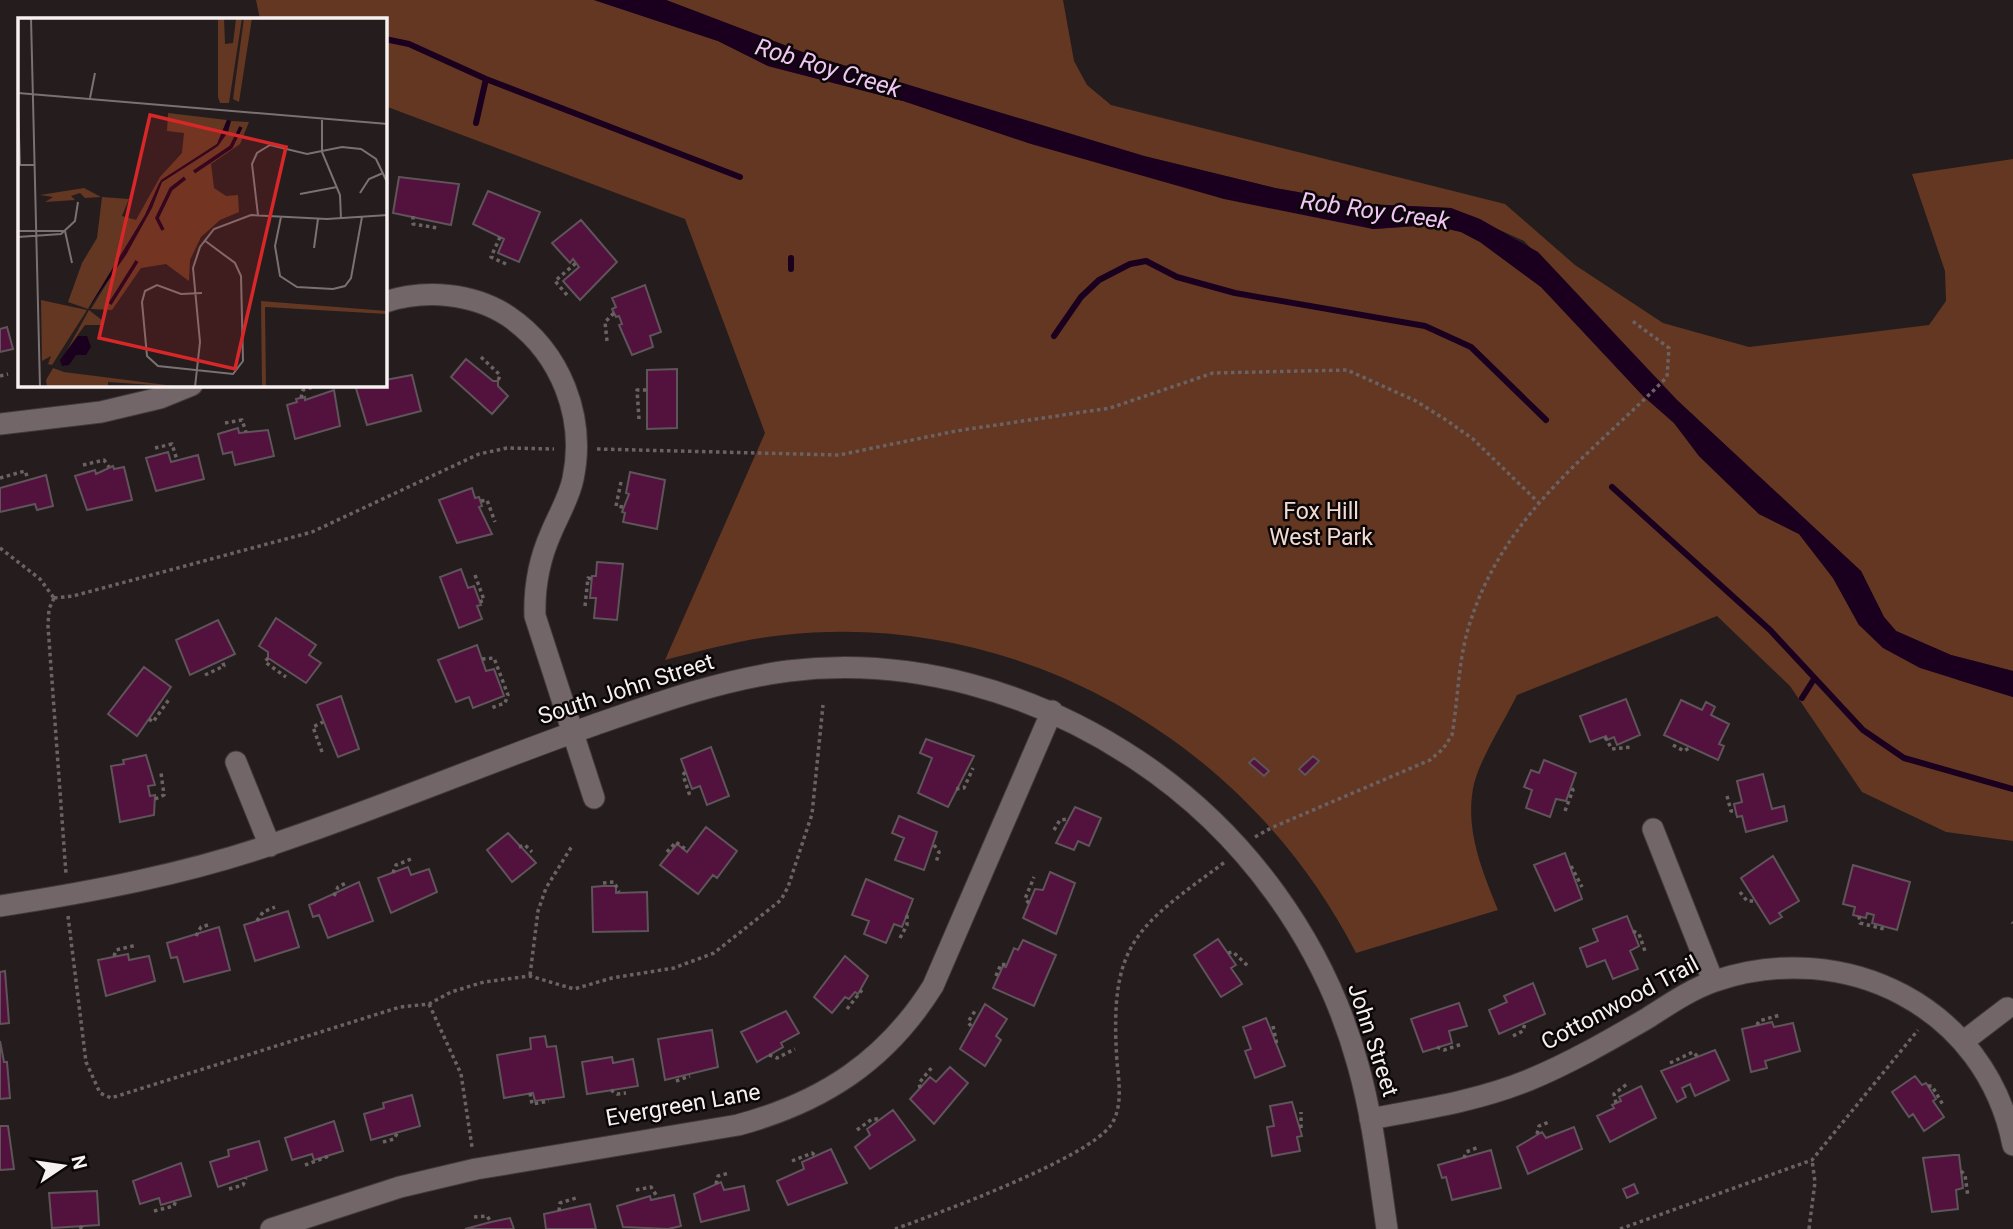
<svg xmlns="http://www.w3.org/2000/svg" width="2013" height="1229" font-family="Roboto,sans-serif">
	<rect width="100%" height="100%" fill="#251c1d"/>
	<path fill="#633722" d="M256,0H594L718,41L768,66L903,101L1373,229L1431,225L1461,232L1480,242L1541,287L1643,395L1674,423L1699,456L1759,514L1799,534L1833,578L1859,625L1958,680L2013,697V841L1946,832L1862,792L1790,686L1717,616L1517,695C1505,720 1480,759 1474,784C1464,828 1482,870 1498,910L1356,953C1249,743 1021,609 784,635C744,639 704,650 665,660L765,433L685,219L385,106V19H260Z
		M666,0H1063L1074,61L1087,85L1111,105L1505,204L1575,265L1663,323L1749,347L1929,325L1946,301L1945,271L1912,174L2013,159V671L1951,655L1896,631L1884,617L1861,571L1677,400L1524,241L1451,208L1365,204L1275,188L1144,156L813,56Z"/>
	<path fill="#1a001e" d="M594,0H666L813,56L1144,156L1275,188L1365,204L1451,208L1480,219L1538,252L1677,400L1861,571L1884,617L1896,631L1951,655L2013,671V697L1920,668L1883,648L1859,625L1833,578L1799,534L1759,514L1699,456L1674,423L1643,396L1541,287L1480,242L1461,232L1431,225L1373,229L1224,199L1031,144L903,101L768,66L718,41Z"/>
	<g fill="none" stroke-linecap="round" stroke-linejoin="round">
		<path stroke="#1a001e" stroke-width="6" d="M385,39L409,44L486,79L740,177
			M476,123L486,79
			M791,258V269
			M1054,336L1081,297L1099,280L1130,264L1146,261L1177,277L1235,293L1425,326L1471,347L1546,420
			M1612,487L1770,630L1863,730L1904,758L2013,789
			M1802,698L1814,679"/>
	</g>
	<path fill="#53123d" stroke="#5e5459" stroke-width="2" d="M399,177L459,184L451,225L393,213Z
		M488,191L540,212L519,262L498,253L504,239L473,224Z
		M581,220L617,262L580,300L563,281L579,267L573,259L570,263L552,243Z
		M645,285L661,332L650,336L653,347L632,355L619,325L622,324L619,316L616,317L612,309L616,307L612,298Z
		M7,327L13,349L0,352V329Z
		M466,359L493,381H498V386L508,396L492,414L451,377Z
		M677,369V428L647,429V370Z
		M412,375L421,411L367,425L355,385H385V380Z
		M334,390L340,426L295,439L287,405L297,402L296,399L305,397V400Z
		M238,428L239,433L268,430L274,456L235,465L232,452L223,454L218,434Z
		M168,452L171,462L198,455L204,479L156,491L146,458Z
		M113,466L114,469L124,467L132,500L87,510L75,476L95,470L96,474Z
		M630,472L665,480L657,529L623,522L625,513L622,512L629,494L626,493Z
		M46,475L53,506L37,510L35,504L0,512V488Z
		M472,488L475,498L479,497L482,506L479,507L492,534L457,543L439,500Z
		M597,562L623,564L617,620L594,618L596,598H590L592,576H596Z
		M461,569L468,588L474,586L481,605L477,606L482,619L459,628L440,577Z
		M276,618L316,645L309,655L321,663L306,683L268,658V652L259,646Z
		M218,620L235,654L190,675L176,640Z
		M477,645L486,671L494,669L504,696L473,708L469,697L456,702L438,660Z
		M144,667L171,687L137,736L108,714Z
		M341,696L359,749L338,757L317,705Z
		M1626,699L1640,735L1617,745L1614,737L1607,740L1606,736L1590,742L1580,716Z
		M1681,700L1702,710L1706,702L1715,707L1711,715L1729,724L1719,744L1724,746L1718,760L1664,735Z
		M926,739L974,756L948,807L918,793L932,758L920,753Z
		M711,747L729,796L707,805L700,786L692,789L681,759Z
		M146,755L155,785L148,786L150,796L155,795L154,815L120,822L111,766L124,764L123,760Z
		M1313,756L1319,761L1305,775L1299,769Z
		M1254,758L1269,771L1264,776L1249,763Z
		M1544,760L1576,773L1566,801L1556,799L1550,817L1526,808L1532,790L1524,787L1531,770L1539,773Z
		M1763,774L1772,809L1784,806L1787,821L1746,832L1742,816L1737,817L1734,804L1742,802L1737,781Z
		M1075,807L1101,818L1089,846L1078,841L1074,850L1056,843Z
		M899,816L937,832L924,870L895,860L904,838L892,833Z
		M706,827L737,851L717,878L713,875L698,894L660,865L677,844L687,852Z
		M508,833L536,863L512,882L487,850Z
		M1565,853L1582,899L1555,911L1534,865Z
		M1773,856L1799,901L1779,913L1782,917L1770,924L1741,878Z
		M1853,865L1910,882L1897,930L1872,923L1874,915L1867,913L1866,918L1853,915L1855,907L1843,904Z
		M408,867L411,875L429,869L437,892L391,913L378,878Z
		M1050,872L1075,883L1056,934L1023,918L1035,889L1043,890Z
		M866,879L913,899L902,927L894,924L886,943L864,934L869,921L852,915Z
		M359,882L373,921L328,938L319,915L313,917L309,905Z
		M603,886H616V893L647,892L648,931L593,932L592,887Z
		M288,911L299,947L255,961L244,925Z
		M1627,916L1639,946L1630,951L1638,969L1613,979L1605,960L1587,967L1580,948L1598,941L1593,929Z
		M219,927L230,970L184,982L177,957L171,958L167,943Z
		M1218,939L1236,965L1231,968L1242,984L1221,997L1194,955Z
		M1023,940L1056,955L1034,1006L993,988L1003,966L1006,967L1014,948L1018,950Z
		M128,954L129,960L149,956L155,981L106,996L98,960Z
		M845,956L868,976L858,994L855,992L849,999L845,997L832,1013L814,997Z
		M5,971L9,1023L0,1024V972Z
		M1533,983L1545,1014L1499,1034L1489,1010L1507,1002L1504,996Z
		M1459,1003L1467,1026L1449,1031L1452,1043L1423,1052L1411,1019Z
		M985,1004L1007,1019L996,1036L1001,1040L985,1066L960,1049Z
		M786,1011L799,1033L781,1043L783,1047L757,1062L741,1032Z
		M1266,1018L1285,1066L1255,1078L1245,1051L1251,1049L1243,1027Z
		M1772,1022L1774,1027L1793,1023L1800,1051L1765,1061L1767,1068L1751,1072L1742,1029Z
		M712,1030L718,1067L665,1080L658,1039Z
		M545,1036L547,1047L556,1046L564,1097L535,1101L533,1093L504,1098L497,1055L531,1049L530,1038Z
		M0,1041L4,1062H7L10,1098L0,1099Z
		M1715,1050L1729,1080L1695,1096L1690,1084L1682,1088L1686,1097L1677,1102L1661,1071Z
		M612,1057L613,1063L633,1059L638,1086L587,1094L582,1062Z
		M950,1067L968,1083L934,1124L910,1099L930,1077L936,1082Z
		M1915,1076L1922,1085L1926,1083L1928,1086L1936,1099L1933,1101L1944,1117L1924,1131L1913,1114L1909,1117L1892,1092Z
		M1641,1086L1656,1118L1610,1142L1597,1116L1614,1108L1612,1105L1621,1101L1619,1097Z
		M412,1095L420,1126L371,1140L364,1114L384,1108L383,1103Z
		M1292,1102L1302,1136L1297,1137L1300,1151L1272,1156L1267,1127L1274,1126L1270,1106Z
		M893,1110L915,1140L870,1169L855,1147L870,1135L867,1129Z
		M334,1121L343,1151L314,1160L312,1154L292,1160L285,1138Z
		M0,1126H8L14,1169L0,1170Z
		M1574,1127L1582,1149L1528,1174L1517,1147L1542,1132L1546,1138Z
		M259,1141L267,1170L218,1187L210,1162L229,1156L228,1150Z
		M831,1149L847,1183L788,1205L777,1181L804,1169L802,1162Z
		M1491,1150L1501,1188L1452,1200L1446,1177L1442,1178L1438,1165Z
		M1954,1155H1959L1963,1188L1956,1190L1958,1209L1932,1212L1923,1158Z
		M181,1163L191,1196L161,1205L159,1198L140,1204L133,1181Z
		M721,1182L724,1190L744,1186L749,1210L701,1222L694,1194Z
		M1634,1184L1638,1193L1627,1198L1623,1189Z
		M97,1191L99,1225L52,1228L49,1193Z
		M674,1195L681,1226L668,1229L623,1227L617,1206L650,1196L651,1200Z
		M590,1204L596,1229H546L544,1214Z
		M510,1218L514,1229H465L491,1222Z"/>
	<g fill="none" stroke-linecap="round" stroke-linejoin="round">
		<g stroke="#41393b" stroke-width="23">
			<path id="minor" d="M385,302C425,289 473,293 508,316C561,352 586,417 573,479C569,498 558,516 551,533C539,560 534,587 535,616L594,798
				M0,424L101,412L160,398L192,385
				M236,762L270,846
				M1653,829L1713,981
				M0,906C91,892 186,874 273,844C381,808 486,763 594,725C657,703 721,680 788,671C911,656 1035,692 1137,760C1244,831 1324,941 1358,1065C1373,1118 1379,1175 1387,1229
				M1964,1041L2007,1008
				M1370,1119C1424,1109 1478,1101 1529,1080C1570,1063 1608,1041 1646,1019C1668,1005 1691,989 1715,981C1845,937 1986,1007 2013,1145
				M271,1229L400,1187L476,1169L738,1125C823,1102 886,1061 933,986L1052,711"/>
		</g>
		<path stroke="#6b6263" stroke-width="3.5" stroke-dasharray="3.5 3.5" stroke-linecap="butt" d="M413,216V224L438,228
			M500,237L491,257L506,264
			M567,295L555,281L576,263
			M607,341L605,322L614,313
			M481,357L500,375L498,381
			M0,376L8,374
			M301,398L303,390L320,385
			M639,419L637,390H647
			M225,423L242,420L246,432
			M155,448L172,444L177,460
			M597,449L839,455L956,431L1110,408L1213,373L1347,370L1416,401L1446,420L1473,439L1538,502
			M83,465L104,460L109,467
			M0,478L25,471L28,479
			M621,482L616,506L623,507
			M481,501L487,500L495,522
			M0,548L40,579L54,598
			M475,575L484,600L480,602
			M54,598L73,596L312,532L479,454L507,448L554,449
			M54,598L49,609L48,626L66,874
			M585,606L588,578L592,579
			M268,658L265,662L286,677
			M482,659L494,658L508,695L505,703L491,708
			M205,675L224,666L222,660
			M149,719L153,722L170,698
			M1605,737L1612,749L1631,747
			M1673,745L1684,751L1691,747
			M322,752L313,727L323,722
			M685,772L683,775L690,796
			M956,789L964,788L973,768
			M1727,796L1731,811H1736
			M155,799L164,795L161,773
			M1565,811L1573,790L1571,787
			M1054,830L1060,820L1067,819
			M1255,837L1271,828L1430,760L1443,749L1452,735C1458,700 1458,664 1468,629C1502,515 1587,458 1667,377L1669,348L1631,320
			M934,845L939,852L936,863
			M519,847L525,845L532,852
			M667,852L676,842L688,851
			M1571,866L1582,887
			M393,873L396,865L414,858
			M603,883L614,882L619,892
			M1740,892L1747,901H1756
			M334,896L338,887L348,882
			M1029,903L1025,899L1034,877
			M68,916L86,1062L100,1093L111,1098L400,1007L429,1004L451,992L484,982L530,976L574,989L612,978L674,968L714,953L781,900L788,887L812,814L823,705
			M1859,916L1860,923L1884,929
			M257,921L263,912L275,907
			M2012,922L2013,923
			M1633,931L1639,934L1646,954
			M196,936L201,927L208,925
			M900,938L907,925V913
			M1228,953L1233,952L1249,967
			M114,956L116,950L137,945
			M530,975L538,911L546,888L572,846
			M996,976L1001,964L1007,965
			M429,1004L461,1074L472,1147
			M847,1009L862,990
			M1757,1025L1759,1021L1780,1015
			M971,1026L968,1022L975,1011
			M1273,1026L1277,1045
			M1513,1036L1523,1031L1525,1023
			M1437,1047L1444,1050L1462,1044
			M769,1055L777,1058L795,1049
			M1670,1063L1693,1052L1699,1058
			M676,1081L690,1076
			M1928,1086H1932L1943,1105
			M920,1088L919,1083L933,1066
			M611,1090L617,1094L626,1093
			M530,1093L532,1104L549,1101
			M1616,1103L1614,1094L1627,1084
			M1301,1128V1112
			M857,1130L872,1119H881
			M1537,1134L1539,1126L1549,1122
			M383,1142L394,1139L398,1132
			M1464,1158L1466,1152L1479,1147
			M792,1161L812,1153L816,1156
			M305,1165L329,1156
			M1961,1171L1965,1175L1968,1197
			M716,1184L718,1176L729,1173
			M229,1189L243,1185L246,1178
			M636,1190L651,1187L658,1198
			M154,1211L174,1206L176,1200
			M559,1211L560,1203L576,1198
			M474,1217L487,1216L491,1222
			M80,1229L82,1226
			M895,1229C939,1213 1087,1159 1111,1125C1123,1107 1119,1082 1117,1062C1109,943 1135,928 1225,862
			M1620,1229L1812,1160L1918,1030
			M1809,1229L1815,1182L1812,1160"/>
		<use href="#minor" stroke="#726668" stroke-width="21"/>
	</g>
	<g text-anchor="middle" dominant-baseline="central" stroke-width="5" stroke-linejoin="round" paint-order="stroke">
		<g font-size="23" fill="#f2dcd2" stroke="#0b0708">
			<text x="1321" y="511">Fox Hill<tspan x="1321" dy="26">West Park</tspan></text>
		</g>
		<g font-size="23" fill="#f7f0f1" stroke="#0b0708">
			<text transform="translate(626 689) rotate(-18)">South John Street</text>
			<text transform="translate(1620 1003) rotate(-28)">Cottonwood Trail</text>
			<text transform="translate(1373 1040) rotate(72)">John Street</text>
			<text transform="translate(683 1105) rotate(-10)">Evergreen Lane</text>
		</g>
		<g font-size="24" font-style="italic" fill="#f3c5f6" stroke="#0b0708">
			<text transform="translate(828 68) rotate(17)">Rob Roy Creek</text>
			<text transform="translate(1375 211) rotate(8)">Rob Roy Creek</text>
		</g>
	</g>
	<g transform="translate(18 18)">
		<rect width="369" height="369" fill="#251c1d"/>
		<path d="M200,0H206L207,26L215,25L218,1L224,0L211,85H202L200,79ZM226,0H234L221,84L215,81ZM150,95L209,102L199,126L141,165L127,197L70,291L50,284L64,245L79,220L84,179L111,181L104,198L118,202L142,159L164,135L166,115L149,113ZM213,103L231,104L222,126L193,146L196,170L208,178L220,177L221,194L202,202L183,219L172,242L171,263L148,246L123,250L94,292L73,291L123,209L144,164L197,130ZM66,170L83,179L67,180L62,175L53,178L57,182L27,184L35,179L22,177ZM23,282L69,292L34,347L30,346L33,338L24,343ZM243,283L369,293V296L247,289L248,369H244ZM71,292L85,303L83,307H67L49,332ZM35,350L46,354L164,369L90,364V369H29L28,362Z" fill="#633722"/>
		<path d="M209,102L213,103L210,114L200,128L144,164L134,190L108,237L70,291L127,197L143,162L199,126ZM60,318H69L73,329L68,337H58L51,347L44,348L42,342Z" fill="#1a001e"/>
		<path fill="none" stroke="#1a001e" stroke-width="3.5" d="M176,154L213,129L223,109M145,212L139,200L153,171L167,160M92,286L119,243"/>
		<path fill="none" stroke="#797172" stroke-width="2" d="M13,0L22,369M0,75L370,106M72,80L77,55M0,90L2,147H16M304,102V134L322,177L323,201M342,175L351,161L365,155M282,176L319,169M240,197L234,146L239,135L252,127L289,136L324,129L343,131L358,141L370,166M263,199L257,228L262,258L279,269L315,271L327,268L333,260L344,199M0,213H47M47,213L54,245M0,219L43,216L57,203L60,184M296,230L300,201M184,275L163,276L139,267L127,273L124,284L129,338L140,348L215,356L225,343L223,258L217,245L186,222M177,369L182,324L175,250L182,229L196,211L233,197L309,201L370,197"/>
		<path fill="#d62828" fill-opacity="0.15" stroke="#d62828" stroke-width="3.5" d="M132,97L268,129L217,351L81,320Z"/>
		<rect width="369" height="369" fill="none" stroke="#f7f0f1" stroke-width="3.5"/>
	</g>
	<g transform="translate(63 1166) rotate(77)" stroke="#0b0708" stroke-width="5" paint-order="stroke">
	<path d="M0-5L12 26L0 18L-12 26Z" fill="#f7f0f1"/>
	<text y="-10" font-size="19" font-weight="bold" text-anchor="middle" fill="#f7f0f1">N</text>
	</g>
</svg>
